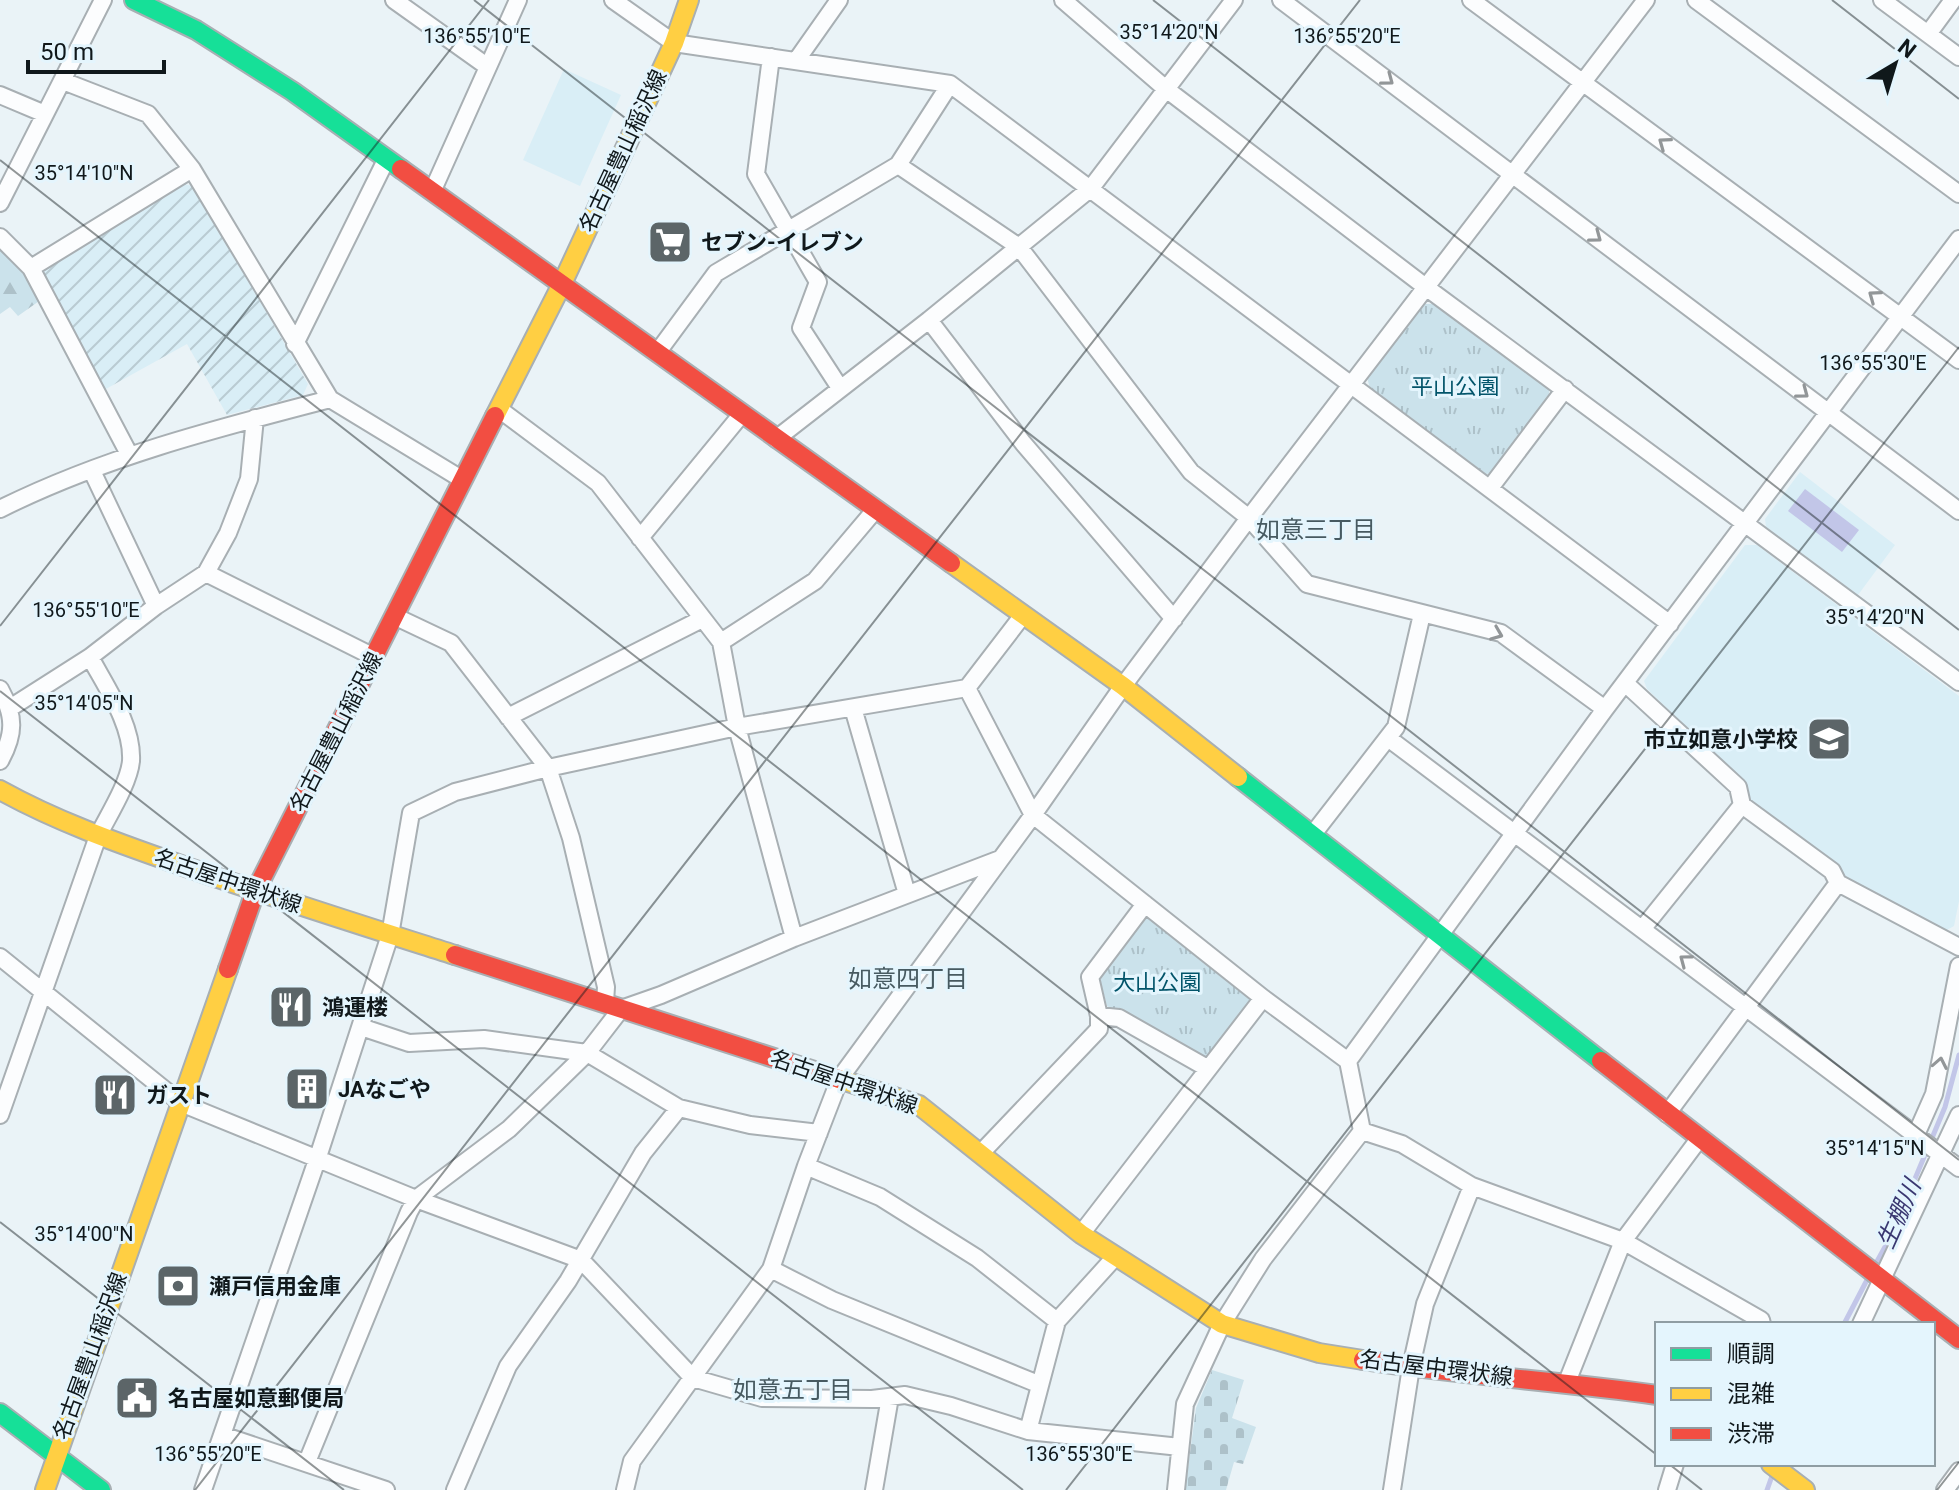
<svg xmlns="http://www.w3.org/2000/svg" width="1959" height="1490" font-family="Roboto,'Noto Sans JP',sans-serif">
	<defs>
		<pattern id="industrial-furrows" width="10" height="10" patternUnits="userSpaceOnUse" patternTransform="scale(2)"><rect width="10" height="10" fill="#d9eef6"/><path d="M-1 1l2-2M0 10L10 0M9 11l2-2" fill="none" stroke="#b9cbd2"/></pattern>
		<pattern id="grass-tufts" width="24" height="20" patternUnits="userSpaceOnUse" patternTransform="scale(2)"><rect width="24" height="20" fill="#cbe2eb"/><path d="M3 7l-1-3M5 7V3M7 7l1-3M15 17l-1-3M17 17v-4M19 17l1-3" fill="none" stroke="#adc1c9"/></pattern>
		<pattern id="forest-firs" width="22" height="20" patternUnits="userSpaceOnUse" patternTransform="scale(2)"><rect width="22" height="20" fill="#cbe2eb"/><path d="M5 1l3.5 6h-7zM16 11l3.5 6h-7z" fill="#adc1c9"/></pattern>
		<pattern id="cemetery-stones" width="16" height="16" patternUnits="userSpaceOnUse" patternTransform="scale(2)"><rect width="16" height="16" fill="#cbe2eb"/><path d="M2 7V4a2 2 0 0 1 4 0v3zM10 15v-3a2 2 0 0 1 4 0v3z" fill="#adc1c9"/></pattern>
	</defs>
	<rect width="100%" height="100%" fill="#eaf3f7"/>
	<path fill="#d9eef6" d="M564,69L621,95L580,186L523,160Z
		M1800,472L1895,545L1858,595L1766,527L1765,519Z
		M1745,545H1757L1959,696V901L1954,926L1945,931L1852,884L1839,870L1753,807L1743,781L1647,689L1644,681Z"/>
	<path fill="url(#industrial-furrows)" d="M183,184L193,186L308,384L303,395L227,415L187,344L104,390L41,272L44,267Z"/>
	<path fill="url(#grass-tufts)" d="M1423,304H1434L1549,390V400L1494,473L1486,474L1370,389L1367,377Z
		M1149,918L1249,995L1250,1003L1210,1057L1200,1058L1107,1006L1099,976L1140,919Z"/>
	<path fill="url(#forest-firs)" d="M0,245L29,274L42,299L18,316L10,307L0,314Z"/>
	<path fill="url(#cemetery-stones)" d="M1212,1370L1244,1380L1232,1418L1256,1427L1243,1464L1234,1462L1226,1490H1185L1196,1408Z"/>
	<path fill="#c2c6e8" d="M1805,489L1859,530L1842,552L1788,511Z"/>
	<g fill="none" stroke-linecap="round" stroke-linejoin="round">
		<path stroke="#c2c6e8" stroke-width="5" d="M1875,1265L1891,1236L1945,1107L1959,1055
			M1844,1324L1868,1278
			M1767,1490L1772,1476"/>
		<g stroke="#a8afb3" stroke-width="20">
			<path id="street" d="M394,0L488,67
				M613,0L674,43L950,84L1670,624
				M1063,0L1166,89L1427,288L1959,682
				M1281,0L1959,511
				M1471,0L1959,360
				M1696,0L1959,194
				M1882,0L1959,57
				M1928,34L1953,0
				M771,57L756,174L818,282L801,328L840,388
				M796,61L839,0
				M63,81L148,114L192,169L330,399L463,480
				M0,95L45,114
				M898,165L1019,247L1191,472L1249,518L1307,584L1501,633L1605,709
				M432,192L518,0
				M0,203L103,0
				M0,237L31,268L129,454
				M31,268L192,169
				M929,320L1023,443L1174,619
				M295,344L386,160
				M657,353L716,273L898,165L950,84
				M499,409L598,483L721,642L737,727L794,938
				M776,439L929,320L1091,188L1234,0
				M92,471L156,606
				M1490,488L1565,389
				M0,509C104,457 218,428 330,399
				M640,538L741,415
				M206,573L374,657
				M394,616L451,643L548,768L571,838L606,987L605,1002
				M721,642L815,581L875,510
				M1625,683L1738,787L1742,805L1832,871L1838,883L1959,947
				M967,688L1033,815L1263,998L1348,1061
				M0,689C15,716 15,734 0,761
				M10,708L90,657L156,606L206,573L228,533L249,479L255,418
				M853,708L907,894
				M508,717L702,619
				M1388,738L1959,1168
				M1313,834L1396,727L1422,614
				M1643,928L1742,805
				M0,957L181,1103L416,1199L581,1260L693,1378L762,1398L872,1399L905,1395L951,1406L1028,1431L1180,1447
				M1099,1016L1119,1018L1207,1068
				M361,1027L409,1043L484,1039L587,1053L679,1108L750,1125L819,1133
				M1667,1114L1838,883
				M0,1115L98,836C108,816 129,783 131,761C133,725 106,687 90,657
				M1362,1131L1402,1144L1472,1186L1623,1241L1761,1320L1762,1324
				M1915,1137L1934,1094L1959,966
				M980,1154L1099,1029V1016L1090,977L1145,904
				M806,1166L880,1197L977,1258L1057,1321L1028,1431
				M1081,1234L1263,998
				M771,1269L832,1300L1038,1384
				M1057,1321L1116,1256
				M1861,1324L1959,1115
				M1567,1382L1623,1241L1699,1139
				M222,1435L386,1490
				M307,1462L409,1212L416,1199L509,1129L587,1053L621,1009L661,995L794,938L1000,859
				M203,1490L318,1157L390,935L411,813L455,792L548,768L737,727L967,688L1023,615
				M455,1490L508,1366L568,1281L643,1153L679,1108
				M625,1490L632,1461L771,1269L806,1166L840,1078L1033,815L1123,686L1249,518L1646,0
				M874,1490L890,1397
				M1176,1490L1185,1404L1222,1324L1263,1259L1362,1131L1348,1061L1605,709L1959,239
				M1392,1490L1411,1367L1425,1304L1472,1186
				M1667,1490L1675,1464
				M1945,1490L1959,1471"/>
		</g>
		<g stroke="#a8afb3" stroke-width="22">
			<path id="fast" d="M134,0L196,30L292,91L401,169
				M1238,777L1601,1061
				M0,1413L101,1490"/>
		</g>
		<g stroke="#a8afb3" stroke-width="22">
			<path id="slow" d="M495,416L561,286L674,43L689,0
				M951,563L1123,686L1238,777
				M0,790C56,821 115,842 175,863C268,896 361,925 455,955
				M839,1079L919,1105L1081,1234L1222,1324L1319,1353L1363,1360
				M1771,1464L1805,1490
				M45,1490L228,969"/>
		</g>
		<g stroke="#a8afb3" stroke-width="22">
			<path id="jam" d="M401,169L951,563
				M455,955L839,1079
				M228,969L255,892L495,416
				M1601,1061L1959,1339
				M1363,1360C1460,1375 1559,1381 1657,1395"/>
		</g>
		<use href="#street" stroke="#fcfdfe" stroke-width="16"/>
		<use href="#fast" stroke="#16e098" stroke-width="18"/>
		<use href="#slow" stroke="#ffcf43" stroke-width="18"/>
		<use href="#jam" stroke="#f24e42" stroke-width="18"/>
	</g>
	<defs><path id="oneway-chevron" d="M-2-3.5L2.5 0L-2 3.5" fill="none" stroke-width="1.6" stroke-linecap="round" stroke-linejoin="round" transform="scale(2)"/></defs>
	<g stroke="#929698">
		<use href="#oneway-chevron" transform="translate(1388 80) rotate(37)"/>
		<use href="#oneway-chevron" transform="translate(1664 143) rotate(-144)"/>
		<use href="#oneway-chevron" transform="translate(1596 237) rotate(37)"/>
		<use href="#oneway-chevron" transform="translate(1874 296) rotate(-144)"/>
		<use href="#oneway-chevron" transform="translate(1803 393) rotate(37)"/>
		<use href="#oneway-chevron" transform="translate(1497 634) rotate(22)"/>
		<use href="#oneway-chevron" transform="translate(1685 960) rotate(-143)"/>
		<use href="#oneway-chevron" transform="translate(1940 1063) rotate(-79)"/>
	</g>
	<path fill="none" stroke="#10181b" stroke-width="2" stroke-opacity="0.45" d="M474,0L1959,1160M1153,0L1959,630M1832,0L1959,99M0,160L1657,1455M0,626L489,0M0,691L1023,1490M0,1222L344,1490M1669,1464L1702,1490M195,1490L1360,0M1066,1490L1959,347M1937,1490L1959,1462"/>
	<defs>
		<g id="supermarket-square" transform="scale(2.3)"><rect x="-9" y="-9" width="18" height="18" rx="4" fill="#5c6568" stroke="#e4f5fd"/><path d="M-6-5.5h2.5l.6 2H6L4.5 2H-2.5L-4.4-4H-6ZM-1.5 3.2a1.3 1.3 0 1 0 .1 0ZM3 3.2a1.3 1.3 0 1 0 .1 0Z" fill="#fff"/></g>
		<g id="school-square" transform="scale(2.3)"><rect x="-9" y="-9" width="18" height="18" rx="4" fill="#5c6568" stroke="#e4f5fd"/><path d="M0-5L7-2L0 1L-7-2ZM-4 1L0 2.5L4 1V4Q0 6-4 4Z" fill="#fff"/></g>
		<g id="restaurant-square" transform="scale(2.3)"><rect x="-9" y="-9" width="18" height="18" rx="4" fill="#5c6568" stroke="#e4f5fd"/><path d="M-5-6h1v4h1v-4h1v4h1v-4h1v5L-1.5 .5V6h-2V.5L-5-1ZM5-6V6H3V1.5H1.5Q1.5-4 5-6Z" fill="#fff"/></g>
		<g id="building-square" transform="scale(2.3)"><rect x="-9" y="-9" width="18" height="18" rx="4" fill="#5c6568" stroke="#e4f5fd"/><path d="M-4-6H4V6H1V3H-1V6H-4ZM-2.5-4.3h1.7v1.8h-1.7ZM.8-4.3h1.7v1.8H.8ZM-2.5-1h1.7V.8h-1.7ZM.8-1h1.7V.8H.8Z" fill="#fff"/></g>
		<g id="bank-square" transform="scale(2.3)"><rect x="-9" y="-9" width="18" height="18" rx="4" fill="#5c6568" stroke="#e4f5fd"/><path d="M-6-4H6V4H-6ZM0-2.3a2.3 2.3 0 1 0 0 4.6a2.3 2.3 0 1 0 0-4.6Z" fill="#fff"/></g>
		<g id="civic-square" transform="scale(2.3)"><rect x="-9" y="-9" width="18" height="18" rx="4" fill="#5c6568" stroke="#e4f5fd"/><path d="M-.6-6.5H3V-4.5H.6V-3L4-1V1h2V6H-6V1h2V-1L-.6-3ZM-1.2 2.5V6h2.4V2.5Z" fill="#fff"/></g>
	</defs>
	<g fill-rule="evenodd">
		<use href="#supermarket-square" x="670" y="242"/>
		<use href="#school-square" x="1829" y="739"/>
		<use href="#restaurant-square" x="291" y="1007"/>
		<use href="#building-square" x="307" y="1089"/>
		<use href="#restaurant-square" x="115" y="1095"/>
		<use href="#bank-square" x="178" y="1286"/>
		<use href="#civic-square" x="137" y="1398"/>
	</g>
	<g text-anchor="middle" dominant-baseline="central" stroke-width="6" stroke-linejoin="round" paint-order="stroke">
		<g font-size="22" fill="#10181b" stroke="#e4f5fd">
			<text transform="translate(623 151) rotate(-65)">名古屋豊山稲沢線</text>
			<text transform="translate(336 732) rotate(-63)">名古屋豊山稲沢線</text>
			<text transform="translate(228 881) rotate(19)">名古屋中環状線</text>
			<text transform="translate(844 1082) rotate(19)">名古屋中環状線</text>
			<text transform="translate(90 1356) rotate(-70)">名古屋豊山稲沢線</text>
			<text transform="translate(1436 1368) rotate(7)">名古屋中環状線</text>
		</g>
		<g font-size="22" font-weight="bold" fill="#10181b" stroke="#e4f5fd" text-anchor="start">
			<text x="701" y="242">セブン-イレブン</text>
			<text x="1798" y="739" text-anchor="end">市立如意小学校</text>
			<text x="322" y="1007">鴻運楼</text>
			<text x="338" y="1089">JAなごや</text>
			<text x="146" y="1095">ガスト</text>
			<text x="209" y="1286">瀬戸信用金庫</text>
			<text x="168" y="1398">名古屋如意郵便局</text>
		</g>
		<g font-size="22" fill="#02546a" stroke="#e4f5fd">
			<text x="1455" y="386">平山公園</text>
			<text x="1157" y="982">大山公園</text>
		</g>
		<g font-size="24" fill="#475a61" stroke="#e4f5fd">
			<text x="1316" y="530">如意三丁目</text>
			<text x="908" y="979">如意四丁目</text>
			<text x="793" y="1390">如意五丁目</text>
		</g>
		<g font-size="24" font-style="italic" fill="#3a3871" stroke="#e4f5fd">
			<text transform="translate(1899 1214) rotate(-66)">生棚川</text>
		</g>
	</g>
	<g font-size="20" text-anchor="middle" fill="#10181b" stroke="#e4f5fd" stroke-width="6" stroke-linejoin="round" paint-order="stroke">
		<text x="1169" y="39">35°14'20"N</text>
		<text x="477" y="43">136°55'10"E</text>
		<text x="1347" y="43">136°55'20"E</text>
		<text x="84" y="180">35°14'10"N</text>
		<text x="1873" y="370">136°55'30"E</text>
		<text x="86" y="617">136°55'10"E</text>
		<text x="1875" y="624">35°14'20"N</text>
		<text x="84" y="710">35°14'05"N</text>
		<text x="1875" y="1155">35°14'15"N</text>
		<text x="84" y="1241">35°14'00"N</text>
		<text x="208" y="1461">136°55'20"E</text>
		<text x="1079" y="1461">136°55'30"E</text>
	</g>
	<rect x="1655" y="1322" width="280" height="144" fill="#e4f5fd" stroke="#8f9da3" stroke-width="2"/>
	<rect x="1671" y="1348" width="40" height="12" fill="#16e098" stroke="#8f9da3" stroke-width="2"/>
	<text x="1727" y="1362" font-size="24" fill="#10181b">順調</text>
	<rect x="1671" y="1388" width="40" height="12" fill="#ffcf43" stroke="#8f9da3" stroke-width="2"/>
	<text x="1727" y="1402" font-size="24" fill="#10181b">混雑</text>
	<rect x="1671" y="1428" width="40" height="12" fill="#f24e42" stroke="#8f9da3" stroke-width="2"/>
	<text x="1727" y="1442" font-size="24" fill="#10181b">渋滞</text>
	<g transform="translate(1895 64) rotate(38)" stroke="#e4f5fd" stroke-width="6" paint-order="stroke">
	<path d="M0-6L14 30L0 20L-14 30Z" fill="#10181b"/>
	<text y="-12" font-size="22" font-weight="bold" text-anchor="middle" fill="#10181b">N</text>
	</g>
	<path d="M28 60v12h136v-12" fill="none" stroke="#10181b" stroke-width="4"/>
	<text x="40" y="60" font-size="24" fill="#10181b" stroke="#e4f5fd" stroke-width="6" paint-order="stroke">50 m</text>
</svg>
